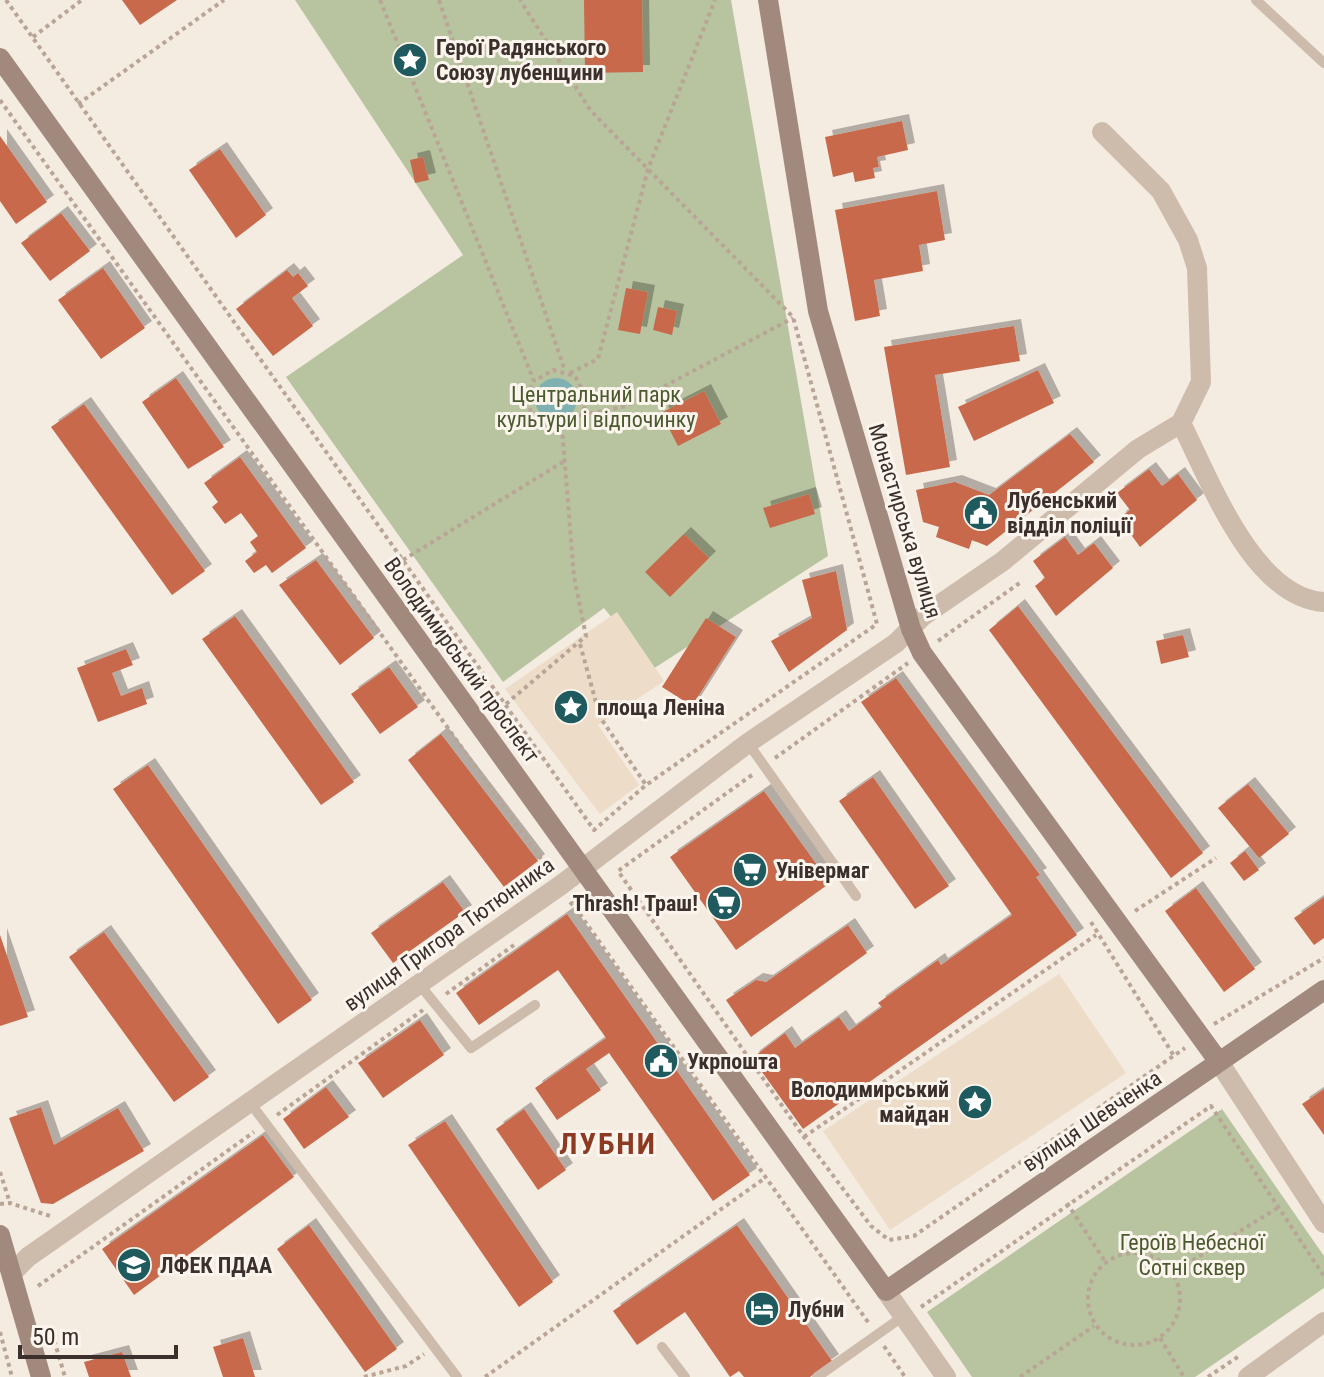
<svg xmlns="http://www.w3.org/2000/svg" width="1324" height="1377" font-family="'Roboto Condensed',sans-serif">
	<defs>
		<filter id="shadow"><feDropShadow dx="7" dy="-7" stdDeviation="0" flood-color="#0004"/></filter>
	</defs>
	<rect width="100%" height="100%" fill="#f4ebe1"/>
	<path fill="#b8c4a0" d="M295,0H731L828,556L653,669L604,608L503,682L286,377L463,255Z
		M1222,1109L1324,1256V1288L1195,1377H972L927,1312Z"/>
	<path fill="#ecdcc8" d="M617,612L664,681L598,725L639,785L600,814L505,689Z
		M1059,974L1126,1073L890,1230L823,1131Z"/>
	<path fill="#7fb0b2" d="M535 399a21 21 0 1 1 42 0a21 21 0 1 1-42 0Z"/>
	<path fill="#c8694b" filter="url(#shadow)" d="M122,0H177L140,25Z
		M584,0H642L643,72L585,73Z
		M902,121L908,150L877,157L879,167L873,168L875,178L855,182L853,172L833,177L825,137Z
		M0,136L47,202L16,224L0,201Z
		M220,149L266,215L236,238L189,170Z
		M423,157L429,180L415,183L410,160Z
		M937,191L945,240L919,245L923,271L874,280L880,316L855,321L835,210Z
		M61,213L90,251L50,281L21,243Z
		M103,268L145,328L101,359L58,300Z
		M287,270L293,277L298,273L308,286L292,298L313,326L273,356L236,309Z
		M626,288L648,292L640,334L618,330Z
		M658,307L677,311L672,335L653,330Z
		M1014,326L1020,361L935,375L950,467L906,475L884,347Z
		M1038,370L1054,403L974,441L958,407Z
		M176,378L224,447L188,469L142,402Z
		M704,391L721,424L678,446L661,413Z
		M84,404L205,571L172,595L51,427Z
		M1070,434L1094,462L987,546L972,540L969,549L936,537L939,527L923,522L916,490L955,482L989,495Z
		M240,457L306,548L272,573L266,565L254,573L245,561L257,552L250,542L258,536L241,513L225,524L212,507L218,502L204,483Z
		M1149,469L1162,486L1178,474L1197,500L1140,547L1119,518L1130,510L1117,493Z
		M809,494L815,514L770,528L763,508Z
		M684,534L709,558L670,597L645,572Z
		M1065,537L1078,555L1094,543L1113,568L1056,616L1035,586L1045,578L1033,561Z
		M316,560L374,638L340,665L279,585Z
		M836,571L847,630L789,672L771,641L812,618L802,580Z
		M1018,606L1203,853L1171,878L989,630Z
		M235,616L354,782L321,805L202,639Z
		M706,618L736,637L692,706L662,687Z
		M1183,635L1189,657L1161,664L1156,641Z
		M126,649L133,665L112,673L121,696L142,688L147,704L98,722L77,668Z
		M389,667L418,707L380,734L351,694Z
		M896,678L1040,875L1036,877L1077,935L803,1129L752,1058L785,1033L795,1048L839,1017L849,1031L882,1007L878,1003L938,960L941,965L1012,915L861,702Z
		M441,734L538,861L504,887L408,760Z
		M148,765L312,1000L278,1024L113,789Z
		M873,777L949,886L915,909L839,801Z
		M1248,784L1289,834L1259,858L1218,808Z
		M764,791L830,883L736,950L670,857Z
		M1245,851L1259,870L1244,881L1230,863Z
		M443,882L465,912L393,963L371,933Z
		M1196,888L1255,969L1224,992L1165,911Z
		M1324,897V938L1314,945L1294,918Z
		M567,914L750,1175L713,1201L609,1053L586,1069L601,1090L557,1120L535,1088L606,1038L558,970L479,1025L456,993Z
		M848,925L867,953L751,1037L726,1000L756,980L766,982Z
		M104,932L209,1077L174,1102L69,957Z
		M0,935L28,1017L0,1026Z
		M420,1020L444,1055L383,1098L358,1063Z
		M326,1087L349,1117L304,1149L283,1119Z
		M1324,1089V1135L1302,1104Z
		M41,1107L54,1145L118,1108L144,1151L53,1204L41,1203L9,1118Z
		M524,1109L566,1170L538,1190L496,1129Z
		M445,1121L553,1282L519,1307L408,1145Z
		M263,1135L294,1177L134,1295L102,1249Z
		M309,1225L397,1349L365,1372L277,1249Z
		M737,1225L832,1361L810,1377H744L739,1371L730,1377L685,1312L637,1345L613,1311Z
		M243,1338L255,1377H223L213,1347Z
		M122,1352L131,1377H89L84,1362Z"/>
	<g fill="none" stroke-linecap="round" stroke-linejoin="round">
		<path stroke="#b9a596" stroke-width="4" stroke-dasharray="4 4" stroke-linecap="butt" d="M6,0L594,830L646,785L877,624L793,317L591,111L520,0
			M380,0L534,381L527,396L532,417L552,429C572,429 585,419 586,397L575,376L553,370L534,381
			M439,0L565,371
			M33,37L82,0
			M0,100L547,867L545,869
			M78,104L224,0
			M570,373L598,359L648,169L715,0
			M582,415L627,406L793,318
			M403,560L563,462
			M938,641L1021,582
			M580,644L600,717L646,785
			M506,704L586,636L574,577L562,429
			M775,758L908,663
			M752,775L618,871L804,1137L871,1226L889,1240L914,1236L1185,1048
			M570,905L572,903L870,1325
			M1135,911L1216,858
			M1091,922L1174,1056
			M446,994L514,945
			M1214,1024L1324,958
			M277,1115L423,1010
			M804,1137L1096,935
			M0,1172L10,1203
			M1067,1203L1106,1263
			M0,1204L10,1203L50,1216
			M1088 1299a46 46 0 1 1 92 0a46 46 0 1 1-92 0Z
			M1172,1273L1279,1207
			M38,1286L254,1132
			M921,1307L1211,1106L1324,1276
			M0,1332L12,1377
			M52,1333L65,1377
			M1160,1338L1184,1377
			M884,1346L905,1377
			M364,1377L406,1366L424,1354
			M485,1377L765,1178
			M1020,1377L1094,1326
			M1208,1377L1239,1356"/>
		<path stroke="#cdbbac" stroke-width="10" d="M1256,0L1324,63
			M748,743L856,896
			M419,984L471,1048L535,1005
			M251,1104L457,1377
			M662,1347L685,1377
			M817,1377L905,1315"/>
		<path stroke="#cdbbac" stroke-width="20" d="M1181,423C1209,478 1253,598 1324,602
			M1219,1062L1324,1223
			M12,1273L28,1257L561,885L748,743L896,643L923,616L1003,561L1138,449L1181,423L1201,382L1197,268L1188,240L1161,191L1102,132
			M886,1291L946,1377
			M1248,1377L1324,1322"/>
		<path stroke="#a18a7d" stroke-width="20" d="M768,0L818,311L911,629L922,653L1219,1062
			M0,58L886,1291L1324,990
			M0,1235L41,1377"/>
	</g>
	<defs>
		<g id="sight-disc" transform="scale(1.8)"><circle r="9.5" fill="#1f5a5e" stroke="#fbf5ee"/><path d="M0-6L1.8-2.2L6-1.7L2.9 1.2L3.7 5.4L0 3.3L-3.7 5.4L-2.9 1.2L-6-1.7L-1.8-2.2Z" fill="#fff"/></g>
		<g id="civic-disc" transform="scale(1.8)"><circle r="9.5" fill="#1f5a5e" stroke="#fbf5ee"/><path d="M-.6-6.5H3V-4.5H.6V-3L4-1V1h2V6H-6V1h2V-1L-.6-3ZM-1.2 2.5V6h2.4V2.5Z" fill="#fff"/></g>
		<g id="supermarket-disc" transform="scale(1.8)"><circle r="9.5" fill="#1f5a5e" stroke="#fbf5ee"/><path d="M-6-5.5h2.5l.6 2H6L4.5 2H-2.5L-4.4-4H-6ZM-1.5 3.2a1.3 1.3 0 1 0 .1 0ZM3 3.2a1.3 1.3 0 1 0 .1 0Z" fill="#fff"/></g>
		<g id="university-disc" transform="scale(1.8)"><circle r="9.5" fill="#1f5a5e" stroke="#fbf5ee"/><path d="M0-5L7-2L0 1L-7-2ZM-4 1L0 2.5L4 1V4Q0 6-4 4Z" fill="#fff"/></g>
		<g id="hotel-disc" transform="scale(1.8)"><circle r="9.5" fill="#1f5a5e" stroke="#fbf5ee"/><path d="M-6-4.5h1.5V1H6V5H4.5V3h-9V5H-6ZM-4 0a1.8 1.8 0 1 1 3.6 0ZM.5 0V-2.5h3Q6-2.5 6 0Z" fill="#fff"/></g>
	</defs>
	<g fill-rule="evenodd">
		<use href="#sight-disc" x="410" y="60"/>
		<use href="#civic-disc" x="981" y="513"/>
		<use href="#sight-disc" x="571" y="707"/>
		<use href="#supermarket-disc" x="750" y="870"/>
		<use href="#supermarket-disc" x="724" y="903"/>
		<use href="#civic-disc" x="661" y="1061"/>
		<use href="#sight-disc" x="975" y="1102"/>
		<use href="#university-disc" x="134" y="1265"/>
		<use href="#hotel-disc" x="762" y="1309"/>
	</g>
	<g text-anchor="middle" dominant-baseline="central" stroke-width="6" stroke-linejoin="round" paint-order="stroke">
		<g font-size="22" font-weight="bold" fill="#3b302b" stroke="#fbf5ee" text-anchor="start">
			<text x="436" y="47">Герої Радянського<tspan x="436" dy="25">Союзу лубенщини</tspan></text>
			<text x="1007" y="500">Лубенський<tspan x="1007" dy="25">відділ поліції</tspan></text>
			<text x="597" y="707">площа Леніна</text>
			<text x="776" y="870">Універмаг</text>
			<text x="698" y="903" text-anchor="end">Thrash! Траш!</text>
			<text x="687" y="1061">Укрпошта</text>
			<text x="949" y="1089" text-anchor="end">Володимирський<tspan x="949" dy="25">майдан</tspan></text>
			<text x="160" y="1265">ЛФЕК ПДАА</text>
			<text x="788" y="1309">Лубни</text>
		</g>
		<g font-size="22" fill="#4a5a2e" stroke="#fbf5ee">
			<text x="596" y="394">Центральний парк<tspan x="596" dy="25">культури і відпочинку</tspan></text>
			<text x="1192" y="1242">Героїв Небесної<tspan x="1192" dy="25">Сотні сквер</tspan></text>
		</g>
		<g font-size="22" fill="#3b302b" stroke="#fbf5ee">
			<text transform="translate(905 521) rotate(73)">Монастирська вулиця</text>
			<text transform="translate(462 660) rotate(54)">Володимирський проспект</text>
			<text transform="translate(449 934) rotate(-35)">вулиця Григора Тютюнника</text>
			<text transform="translate(1092 1121) rotate(-34)">вулиця Шевченка</text>
		</g>
		<g font-size="30" font-weight="bold" letter-spacing="2" fill="#8c3b22" stroke="#fbf5ee">
			<text x="608" y="1143">ЛУБНИ</text>
		</g>
	</g>
	<path d="M20 1345v12h156v-12" fill="none" stroke="#3b302b" stroke-width="4"/>
	<text x="32" y="1345" font-size="24" fill="#3b302b" stroke="#fbf5ee" stroke-width="6" paint-order="stroke">50 m</text>
</svg>
